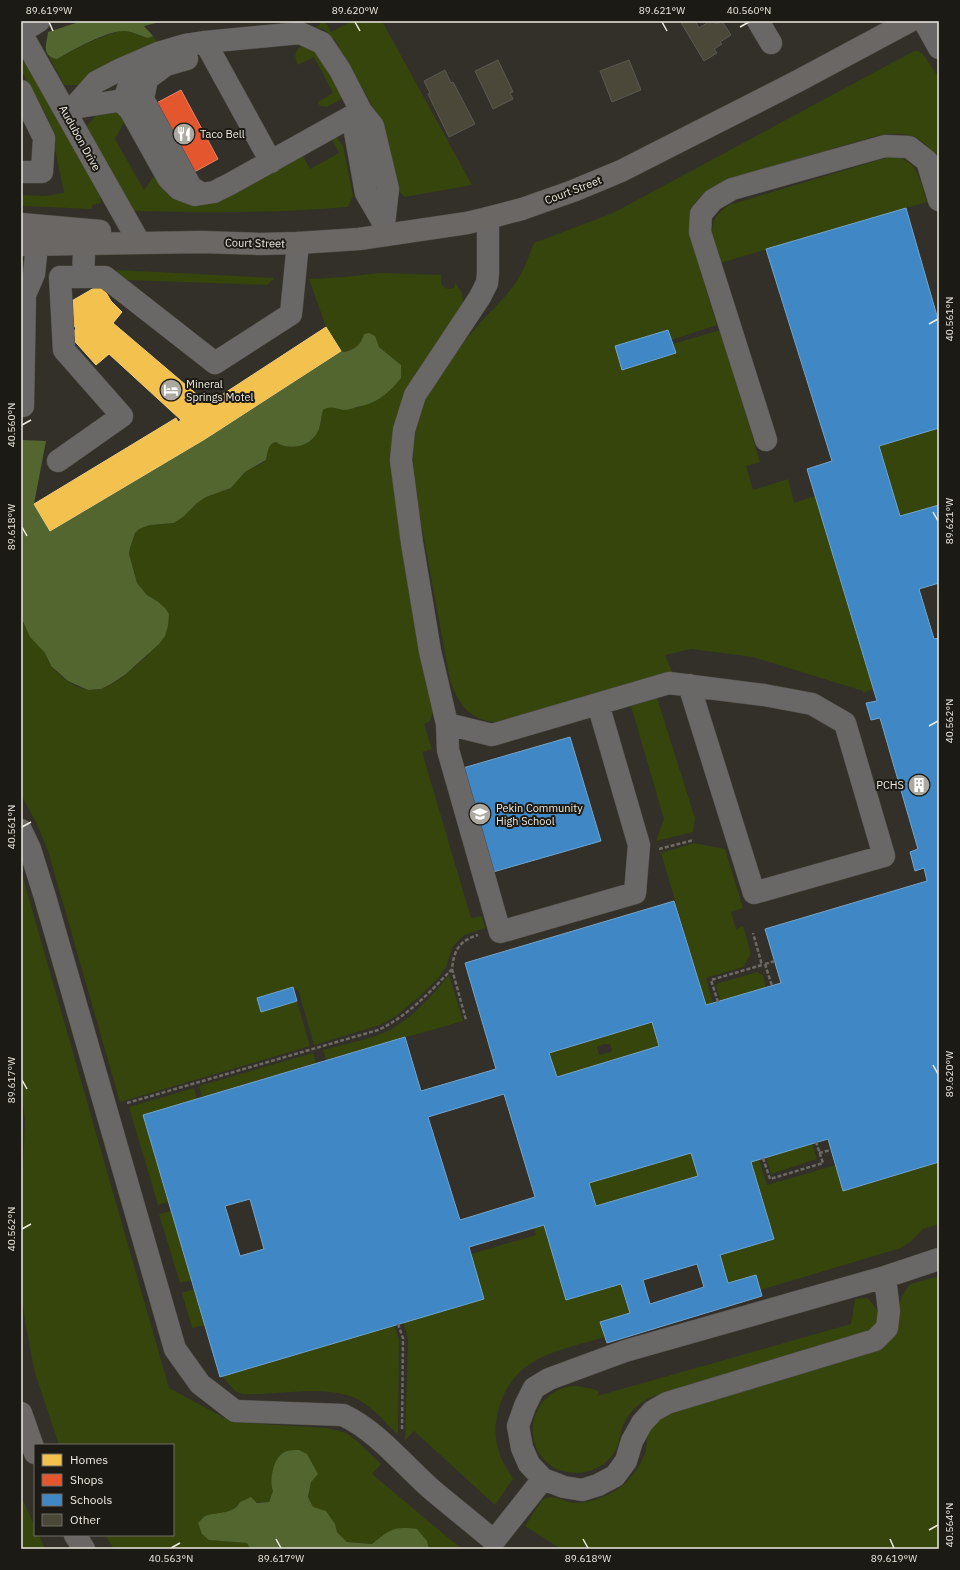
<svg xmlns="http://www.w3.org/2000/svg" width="960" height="1570" font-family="'IBM Plex Sans',sans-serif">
	<rect width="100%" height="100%" fill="#323028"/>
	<path fill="#35450c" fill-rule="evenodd" d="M323,21H325L331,32L352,21H382L472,185L405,197L396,189L377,115L363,89L335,40L323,29L316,27L318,26Z
		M124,30L148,38L153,36L159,44L136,51L79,85H64L46,51L49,56L57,59C79,47 100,36 124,30Z
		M302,46H308L318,55L341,95V99L327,107L320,106L318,102L333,93L314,57L298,65C294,57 294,51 302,46Z
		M914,51H918L923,54L939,78V162C924,135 905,130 876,136L728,179C713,186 698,194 691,210C684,227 711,304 717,325L671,340L668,330L615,347L623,370L675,354L673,344L720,330L760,462L746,466L753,490L788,479L794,503L815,496L873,689L863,693V691L753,657L691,649L665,655L672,672L505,723C473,722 460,710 450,680L415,490C414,471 412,451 415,432C423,391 453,354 480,323C493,309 508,295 518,279C525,268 529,255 534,243L613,213Z
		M21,53L100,196L101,203L92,205V209L21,206V195L44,196L64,193L49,120L21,70Z
		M110,109H115L126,119L115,139L144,190L156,173L180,198L303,156L310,169L339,153L333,141L334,137L337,138L343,146L353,196L348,207C277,213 206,213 134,211L86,127L95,116Z
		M889,157C917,156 920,180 927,202L720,263C713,237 703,222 729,205Z
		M117,270L275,278L267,285L125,280L117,273Z
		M380,273L441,275C440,285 443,291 454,288L455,282L462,293L463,301L456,317L405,397L433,712L430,721L424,724L432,749L422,752L471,918L482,916L485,928L464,935L457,942L452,948L446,967L438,978L420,996L396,1016L380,1025L314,1045L298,989L294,990L293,987L257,998L261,1012L297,1001L310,1046L120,1102L48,851L36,822L21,795V617C27,631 38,641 45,653C48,658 48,663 52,667C63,680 83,694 100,689C118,684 134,667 148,655L157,601L147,595L137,583L129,554L130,548L135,533L139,529L150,525L174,523L183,517L197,503L206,497L231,488L245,472L266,461C268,453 267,444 276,442C290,452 313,446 319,429C321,423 321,416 323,410L328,407H334L345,410L363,406L401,365L379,347L362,340L357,347L345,352L341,351L326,327L309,279L344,277Z
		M939,428V505L900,516L879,446Z
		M657,698L695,818L693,832L656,841L664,819L631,706Z
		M694,843L725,849L743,908L731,912L736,929L743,926L751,954L743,967L706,978L713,1003L706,1005L661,853Z
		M21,871L169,1388L232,1422L326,1428L346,1433L357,1441L381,1464L372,1474L452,1541L463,1549H429L426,1541L382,1536L372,1544L347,1542L337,1532L335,1524L313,1507L308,1497L311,1482L273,1491L269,1502H240C235,1512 225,1513 215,1514L209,1540L247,1543L250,1549H114L105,1535H173V1445H59L35,1373L25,1322L21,1289V1203L25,1122L21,1082Z
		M757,972L763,975L766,988L720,1001L716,984Z
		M449,975L463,1021L326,1060L323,1050C344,1044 375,1039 393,1028C415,1015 433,995 449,975Z
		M652,1022L659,1046L557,1077L549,1053ZM604,1044H610L612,1050L611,1052L599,1055L597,1047Z
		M313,1053L316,1063L202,1097L199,1086Z
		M194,1088L197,1099L143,1115L168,1202L158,1205L129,1107Z
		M812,1143L817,1159L771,1174L766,1157Z
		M691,1153L698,1176L596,1206L589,1183Z
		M759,1159L767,1185L836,1165L939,1162V1224L923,1229L910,1242L901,1248L760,1290L728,1283L720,1255L774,1239L751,1162Z
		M171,1211L192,1280L180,1283L159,1214Z
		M544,1225L621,1284L630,1313L601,1322L605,1337C579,1345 549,1350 527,1366C503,1383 490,1420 498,1449C501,1460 507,1469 513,1479L495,1505L414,1431L405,1440L408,1339L403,1322L484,1299L471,1254L536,1235L534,1228Z
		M939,1276V1549H561L525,1526L542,1500C551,1493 564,1502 574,1503C589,1503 603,1498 615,1491C630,1482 641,1466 646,1450C647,1443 647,1434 651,1429C654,1423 661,1418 665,1413L870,1352L899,1307L902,1296L910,1284Z
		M194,1289L205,1325L192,1328L182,1293Z
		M867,1298C874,1305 883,1314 877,1324C874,1328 869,1331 866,1333L651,1397C640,1403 631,1410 625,1421C621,1429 620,1437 618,1445C609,1469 580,1479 557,1469C520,1451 527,1398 566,1387C577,1384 588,1388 599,1391L597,1396L851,1324L855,1299Z
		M394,1325L399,1340L398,1435C387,1424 377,1412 364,1403C334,1382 278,1396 242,1394L235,1391L222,1376Z
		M21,1496L35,1527V1535H39L45,1549H21Z"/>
	<path fill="#536630" d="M82,21H164L144,26L153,36L148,38C141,36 131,31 124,31C106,31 73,50 57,59C40,56 47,43 48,32Z
		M369,333L375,336L379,347L401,365V378C389,393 376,404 357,407C353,408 348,410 344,410C336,409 331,405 323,410C321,416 321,423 319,429C313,446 290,452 276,442C267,444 268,453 266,460L245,472L231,488L206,497L197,503L183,517L174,523L150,525L139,529L135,533L130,548L129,554L137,583L147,595L157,601L165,608L169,614L168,626L165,636L159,644L126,674L111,684L101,689L88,690L68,681L51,666L45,653L30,637L21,617V440L46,441L34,504L50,531L205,439L341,351L345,352C355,349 361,345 364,334Z
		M299,1450L307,1454L318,1474L311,1482L308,1497L313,1507L326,1511L335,1524L337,1532L347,1542L372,1544C390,1529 394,1526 417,1529L427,1541L429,1549H250L247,1543L209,1540L202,1534L198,1523C201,1520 204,1516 208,1515C220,1512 234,1514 240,1502L251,1497L257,1503L269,1502L273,1491C269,1481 273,1459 283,1453C287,1450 295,1450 299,1450Z"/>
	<path fill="#f2c14e" stroke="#f0cd7a" d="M101,284L111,301L122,312L113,323L207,403L214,400L326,327L341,351L205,439L50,531L34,504L176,418L178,422L181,420L109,354L96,365L69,335L76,329L63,306Z"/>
	<path fill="#e4572e" stroke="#e78364" d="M181,90L218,159L187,176L149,107Z"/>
	<path fill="#3f88c5" stroke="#73a5cd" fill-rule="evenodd" d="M906,208L939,323V428L879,446L900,516L939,505V583L919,589L934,639L939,638V1162L843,1191L828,1139L751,1162L774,1239L720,1255L728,1283L756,1275L762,1296L607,1343L600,1322L630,1313L621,1284L566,1300L544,1225L469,1247L484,1299L220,1377L143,1115L405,1037L421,1091L496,1069L465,963L674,901L706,1005L781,983L765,929L927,881L924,868L915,871L910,852L918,849L880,718L871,720L866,703L877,701L807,469L832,461L766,249ZM652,1022L659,1046L557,1077L549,1053ZM504,1094L535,1197L460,1220L428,1117ZM691,1153L698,1176L596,1206L589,1183ZM250,1199L264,1249L240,1256L225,1206ZM697,1264L704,1287L650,1304L643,1280Z
		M668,330L676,353L622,370L615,346Z
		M570,737L601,841L493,872L463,768Z
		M293,987L297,1001L261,1012L257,998Z"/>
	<path fill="#4b483a" stroke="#5a5852" d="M680,21H695L699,28L710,21H714L716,24L722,21L731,35L720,42L722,44L714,49L717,53L704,61Z
		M498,60L513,92L510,93L513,99L493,109L475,71Z
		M629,60L641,90L612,102L600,71Z
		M445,70L451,83L453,82L475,124L449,137L428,94L430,93L424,81Z"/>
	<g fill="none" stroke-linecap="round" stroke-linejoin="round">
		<g stroke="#4f4d46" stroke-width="23">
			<path id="minor" d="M758,21L771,43
				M924,21L939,48
				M21,32L39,21
				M21,33L139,242
				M205,42L271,162
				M187,59L166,65L147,79L143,99L191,187L199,192
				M21,91L44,138L42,172H21
				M130,110L126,94L133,73L150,60
				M361,111L230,184L214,192L195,195L179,189L168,178L130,110L123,103L117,101L73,108L96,82L121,69L158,53L185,45L205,42L300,33L322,43L340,70L361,111L373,126L388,189L384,224L386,235
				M361,111L355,132L366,193L384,224
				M488,218V273L487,283L480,297L415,395L404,430L401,460L412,543L430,651L447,724L448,750L500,932L635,893L639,845L598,704
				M83,277L85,230
				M21,304L34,274L39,226
				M21,406H23L25,295
				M766,440L700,232L701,214L713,200L732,189L885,146L909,147L927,161L939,200
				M58,461L122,416L64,350L60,277H105L215,363L291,314L298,243
				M447,724L492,735L669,683L764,695L812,704L845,723L884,856L754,893L689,685
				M21,830L30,849L45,897L175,1349L200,1384L235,1411L343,1415C377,1431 402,1463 430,1488C451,1506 473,1523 494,1541L543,1479
				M885,1277L889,1311L887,1328L875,1340L667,1403L653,1411L642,1423L632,1441L626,1461L615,1476L598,1485L582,1490L564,1487L543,1479L529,1464L522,1448L518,1426L525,1406L534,1388L549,1379L625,1351L885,1277L939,1259"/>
		</g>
		<g stroke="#4f4d46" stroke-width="23">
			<path id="major" d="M21,224L100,231
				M21,245L202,242L260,244L298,243L359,239L467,223L488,218L522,209L573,191L621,171L798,81L910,21
				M21,1413L35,1453
				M75,1535L84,1549"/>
		</g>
		<path stroke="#6c6966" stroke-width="2.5" stroke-dasharray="4 2" stroke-linecap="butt" d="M659,849L694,840
			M765,964L772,986
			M765,964L775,961
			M452,969L466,1020
			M718,1002L711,980L762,965L753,933
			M127,1103L378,1030C408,1016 430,992 452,969C454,950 459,941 478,935
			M819,1153L831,1150
			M763,1158L770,1179L823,1163L816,1142
			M398,1324L403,1338L402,1431"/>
		<use href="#minor" stroke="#6a6867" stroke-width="22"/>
		<use href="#major" stroke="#6b6765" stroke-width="22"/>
	</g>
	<path fill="none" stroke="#edeae1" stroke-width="1.5" d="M49,22L53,31M355,22L360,31M662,22L667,31M740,27L749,22M929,324L938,319M22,425L31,420M933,512L938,521M22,527L27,536M929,726L938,721M22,827L31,822M933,1065L938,1074M22,1080L27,1089M22,1229L31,1224M929,1530L938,1525M276,1539L281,1548M583,1539L588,1548M890,1539L894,1548M171,1548L180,1543"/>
	<defs>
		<g id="restaurant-disc" transform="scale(1.15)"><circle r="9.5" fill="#aca9a0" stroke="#1c1a14"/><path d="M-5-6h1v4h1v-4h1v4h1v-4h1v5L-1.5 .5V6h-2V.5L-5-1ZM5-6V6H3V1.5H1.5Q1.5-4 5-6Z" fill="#fff"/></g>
		<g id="hotel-disc" transform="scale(1.15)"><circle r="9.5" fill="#aca9a0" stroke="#1c1a14"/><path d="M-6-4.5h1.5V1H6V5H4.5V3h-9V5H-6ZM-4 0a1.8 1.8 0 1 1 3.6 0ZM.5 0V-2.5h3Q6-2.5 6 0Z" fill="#fff"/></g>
		<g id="building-disc" transform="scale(1.15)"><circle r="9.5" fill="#aca9a0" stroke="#1c1a14"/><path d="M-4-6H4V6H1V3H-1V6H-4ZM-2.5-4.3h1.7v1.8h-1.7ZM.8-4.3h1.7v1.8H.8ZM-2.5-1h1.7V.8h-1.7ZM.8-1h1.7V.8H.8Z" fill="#fff"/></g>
		<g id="school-disc" transform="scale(1.15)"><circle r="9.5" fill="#aca9a0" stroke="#1c1a14"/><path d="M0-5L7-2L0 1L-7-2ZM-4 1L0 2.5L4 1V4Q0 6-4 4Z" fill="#fff"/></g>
	</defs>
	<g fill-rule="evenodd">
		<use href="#restaurant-disc" x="184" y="134"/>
		<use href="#hotel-disc" x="171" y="390"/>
		<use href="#building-disc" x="919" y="785"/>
		<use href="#school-disc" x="480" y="814"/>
	</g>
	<g text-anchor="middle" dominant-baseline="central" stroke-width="4" stroke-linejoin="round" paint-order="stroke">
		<g font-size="11" fill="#edeae1" stroke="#1c1a14" text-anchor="start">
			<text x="200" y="134">Taco Bell</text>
			<text x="186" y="384">Mineral<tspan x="186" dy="13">Springs Motel</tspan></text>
			<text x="904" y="785" text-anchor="end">PCHS</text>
			<text x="496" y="808">Pekin Community<tspan x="496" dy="13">High School</tspan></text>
		</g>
		<g font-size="11" fill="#edeae1" stroke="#1c1a14">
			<text transform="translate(80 138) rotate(61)">Audubon Drive</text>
			<text transform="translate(573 190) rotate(-21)">Court Street</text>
			<text transform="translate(255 243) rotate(1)">Court Street</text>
		</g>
	</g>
	<rect width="960" height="1570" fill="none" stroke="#1c1a14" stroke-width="44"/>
	<rect x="34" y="1444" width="140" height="92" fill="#1c1a14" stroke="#706d66"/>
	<rect x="42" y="1454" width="20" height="12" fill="#f2c14e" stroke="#706d66"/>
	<text x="70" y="1464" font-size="12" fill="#edeae1">Homes</text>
	<rect x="42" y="1474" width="20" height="12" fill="#e4572e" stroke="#706d66"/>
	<text x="70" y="1484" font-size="12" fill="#edeae1">Shops</text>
	<rect x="42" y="1494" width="20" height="12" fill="#3f88c5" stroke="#706d66"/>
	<text x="70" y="1504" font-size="12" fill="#edeae1">Schools</text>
	<rect x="42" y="1514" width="20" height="12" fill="#4b483a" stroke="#706d66"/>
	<text x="70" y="1524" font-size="12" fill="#edeae1">Other</text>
	<rect x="22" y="22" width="916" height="1526" fill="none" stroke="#edeae1" stroke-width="1.5"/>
	<g font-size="10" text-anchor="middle" fill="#edeae1">
		<text x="49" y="14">89.619°W</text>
		<text x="355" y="14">89.620°W</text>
		<text x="662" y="14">89.621°W</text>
		<text x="749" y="14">40.560°N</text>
		<text transform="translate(949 319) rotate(-90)" y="4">40.561°N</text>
		<text transform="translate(11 425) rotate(-90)" y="4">40.560°N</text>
		<text transform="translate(949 521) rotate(-90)" y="4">89.621°W</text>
		<text transform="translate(11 527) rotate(-90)" y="4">89.618°W</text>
		<text transform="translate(949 721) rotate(-90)" y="4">40.562°N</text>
		<text transform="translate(11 827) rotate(-90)" y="4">40.561°N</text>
		<text transform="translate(949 1074) rotate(-90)" y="4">89.620°W</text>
		<text transform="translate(11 1080) rotate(-90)" y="4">89.617°W</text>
		<text transform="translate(11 1229) rotate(-90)" y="4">40.562°N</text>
		<text transform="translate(949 1525) rotate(-90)" y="4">40.564°N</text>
		<text x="171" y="1562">40.563°N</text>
		<text x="281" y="1562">89.617°W</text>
		<text x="588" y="1562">89.618°W</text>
		<text x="894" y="1562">89.619°W</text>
	</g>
</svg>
